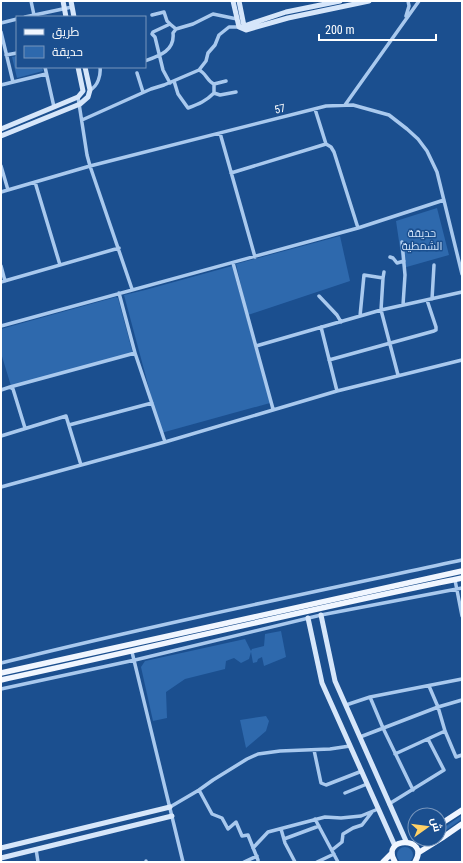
<svg xmlns="http://www.w3.org/2000/svg" width="463" height="863" font-family="'Roboto Condensed',Cairo,sans-serif">
	<rect width="100%" height="100%" fill="#1b4f8f"/>
	<path fill="#2e69ad" d="M17,56V67H42L43,71L17,78L12,57Z
		M437,208L449,255L403,268L396,221Z
		M340,236L350,281L248,315L236,264Z
		M232,266L270,403L161,433L124,295L145,290Z
		M116,297L118,298L133,354L11,386L1,353V329Z
		M281,631L286,657L264,666L262,657L258,659L257,662L253,663L251,652L249,659L241,663L234,658L226,661L225,669L185,679L166,692L167,718L153,721L141,667L145,661L245,639L251,651L252,649L264,646L265,634Z
		M266,716L269,721L266,731L246,748L240,720Z
		M462,815V819L439,835V831Z
		M397 855a8 8 0 1 1 16 0a8 8 0 1 1-16 0Z"/>
	<g fill="none" stroke-linecap="round" stroke-linejoin="round">
		<path stroke="#a9c9ee" stroke-width="3.5" d="M31,1L34,15
			M152,15L164,12L167,21L170,24
			M406,16L409,6L408,1
			M25,17L72,7
			M1,23L17,19
			M1,32L13,82
			M6,55L17,53
			M145,61C159,56 175,51 173,33L176,29L193,24L213,14L237,19
			M45,67L54,107
			M199,70C206,73 207,81 214,84
			M137,73L143,92
			M174,81L178,94L188,108C199,104 206,101 214,93V84L226,81
			M170,83L163,70L155,37L152,34L153,32L170,24L176,29
			M1,85L46,74
			M90,90C98,86 101,75 100,67
			M214,93L220,95L236,92
			M78,97L87,155L90,166L132,289
			M345,105L419,1
			M315,109L326,144
			M82,120L151,89L164,85L199,70L206,61L208,53L215,45L219,35L229,27H241
			M220,133L255,257
			M1,166L8,190
			M231,173L326,144L331,147L334,152L358,228
			M35,182L60,265
			M1,192L90,166L326,106L353,105L389,115L407,129L418,139L427,151L437,172L462,274
			M402,242L405,275L403,305
			M390,257L393,258L397,263L404,261
			M233,263L273,409
			M1,266L5,281
			M383,278L381,310L398,375
			M1,282L119,248
			M119,293L135,353L165,442
			M319,296L337,315L341,322
			M432,299L434,265
			M360,316L364,275L383,278L384,272
			M1,326L358,228L444,200
			M321,327L337,391
			M256,346L381,310L462,292
			M329,360L434,331L436,330V327L427,300
			M1,390L10,387
			M69,425L152,403
			M25,428L13,389L10,387L135,353
			M1,436L66,416L81,465
			M1,487L165,442L337,391L462,360
			M455,580L462,616
			M132,652L183,862
			M1,663C154,625 308,593 462,560
			M429,686L438,707L445,731L456,757L462,755
			M1,689L135,660L321,615L462,588
			M370,697L383,728L413,790
			M346,705L370,697L462,679
			M360,737L438,707L462,700
			M314,750L321,783L326,785L362,771
			M395,754L445,731
			M199,790L212,814L222,818L228,829L236,822L242,836L248,835L258,860V862
			M345,793L367,784
			M389,804L444,770L428,739
			M170,807L199,790L213,780L247,759L258,754L280,751L330,749L350,746
			M315,819L338,862
			M281,829L285,843L295,862
			M284,839L319,826
			M253,848L268,832L325,817L341,818L361,816L378,809
			M36,849L38,862
			M332,850L342,842L343,834L353,828L362,825L372,812
			M146,862V861
			M244,862L257,856
			M317,862L334,854"/>
		<path stroke="#d6e6fa" stroke-width="5" d="M63,1L66,17
			M71,1L74,17
			M233,1L239,27L246,30L288,18L369,1
			M239,1L244,26L286,12L340,1
			M1,129L78,97L83,91L78,67
			M1,136L80,104L88,97L90,90L85,67
			M321,615L335,681L406,841
			M308,618L322,683L395,846
			M1,848L170,807
			M1,858L172,816"/>
		<path stroke="#f0f6ff" stroke-width="5.5" d="M1,673L462,571
			M1,680C155,647 308,609 462,578
			M439,825L462,810
			M418,853L442,838L462,824
			M383,862L392,853
			M395,862C379,836 431,836 415,862"/>
	</g>
	<g text-anchor="middle" dominant-baseline="central" stroke-width="3" stroke-linejoin="round" paint-order="stroke">
		<g font-size="11" fill="#fff" stroke="#1b4f8f">
			<text transform="translate(280 109) rotate(-14)">57</text>
		</g>
		<g font-size="11" fill="#cfe3fa" stroke="#1b4f8f">
			<text x="422" y="233">حديقة<tspan x="422" dy="13">الشمطية</tspan></text>
		</g>
	</g>
	<rect width="463" height="863" fill="none" stroke="#ffffff" stroke-width="4"/>
	<rect x="16" y="16" width="130" height="52" fill="#1b4f8f" stroke="#7695bc"/>
	<rect x="24" y="29" width="20" height="6" fill="#f0f6ff" stroke="#7695bc"/>
	<text x="52" y="36" font-size="12" fill="#ffffff">طريق</text>
	<rect x="24" y="46" width="20" height="12" fill="#2e69ad" stroke="#7695bc"/>
	<text x="52" y="56" font-size="12" fill="#ffffff">حديقة</text>
	<g transform="translate(427 827) rotate(76)"><circle r="19" fill="#1b4f8f" stroke="#7695bc"/>
	<path d="M0-3L7 15L0 10L-7 15Z" fill="#ffd166"/>
	<text y="-6" font-size="11" font-weight="bold" text-anchor="middle" fill="#ffffff">ش</text>
	</g>
	<path d="M319 34v6h117v-6" fill="none" stroke="#ffffff" stroke-width="2"/>
	<text x="325" y="34" font-size="12" fill="#ffffff" stroke="#1b4f8f" stroke-width="3" paint-order="stroke">200 m</text>
</svg>
